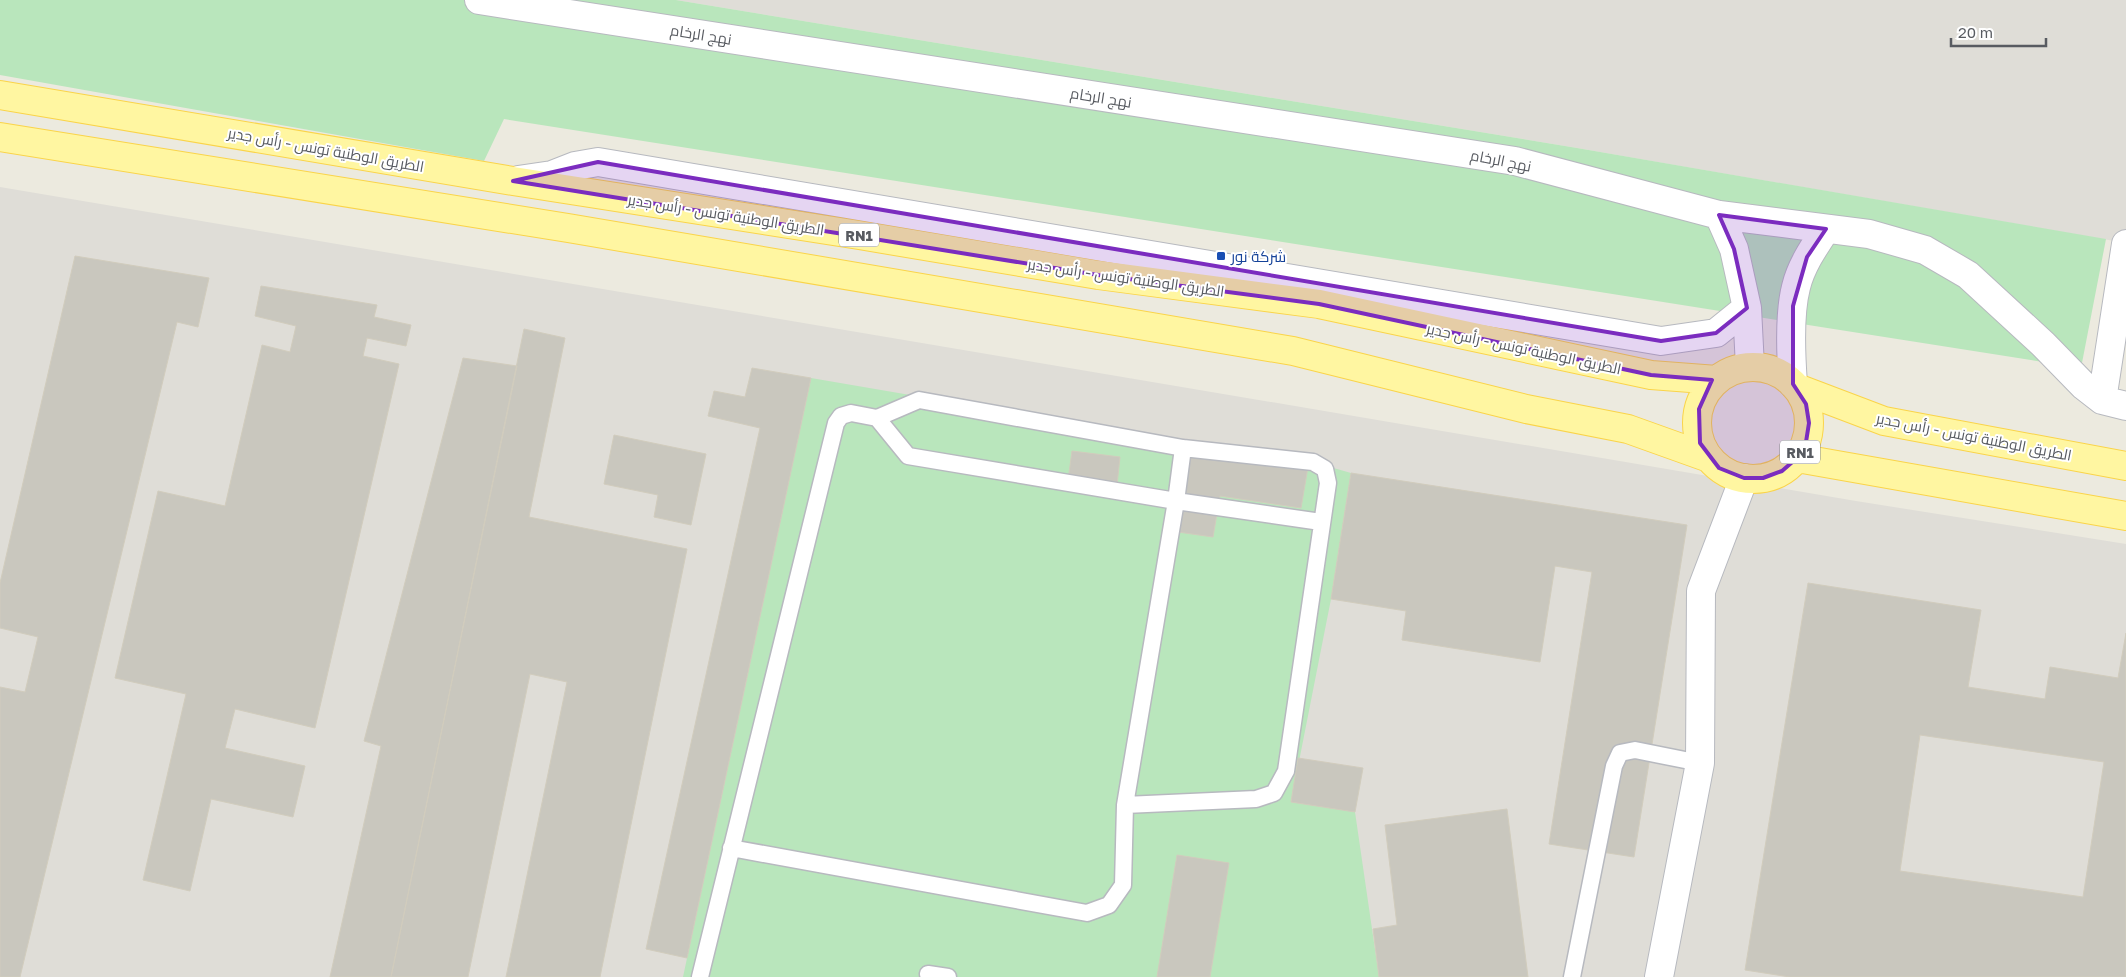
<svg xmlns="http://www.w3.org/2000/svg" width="2126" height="977" font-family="'Golos Text',Cairo,sans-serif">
	<rect width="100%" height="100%" fill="#eceadf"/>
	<path fill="#dfddd7" d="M676,0H2126V243L1577,148Z
		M0,187L1856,501L2126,544V977H0Z"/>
	<path fill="#b9e6bc" d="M0,0H676L1577,148L2106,239L2081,368L504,119L484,161L0,75Z
		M811,378L1178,441L1309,461L1351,473L1331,599L1291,802L1355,812L1379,977H683Z"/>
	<path fill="#c9c7be" stroke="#d1ccbd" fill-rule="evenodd" d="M75,256L209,278L198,327L177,322L20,977H0V687L25,692L38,637L0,628V583Z
		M261,286L377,305L374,317L411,325L406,346L367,338L363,356L399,364L315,728L235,709L225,748L305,766L293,817L211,799L190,891L143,880L186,694L115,678L158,491L225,506L262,345L290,352L296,326L255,316Z
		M524,329L565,338L529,517L687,549L600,977H506L567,682L530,674L468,977H391Z
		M463,358L517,366L391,977H330L381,746L364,741Z
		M752,368L811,378L687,958L646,949L760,428L708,416L714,391L745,397Z
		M614,435L706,454L691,525L654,517L658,495L604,484Z
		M1178,441L1309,461L1301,508L1220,496L1213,537L1164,530Z
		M1072,451L1120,457L1116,494L1067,488Z
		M1351,473L1687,525L1634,857L1549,844L1592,572L1555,566L1540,662L1402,640L1406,611L1331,599Z
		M1808,583L1981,610L1968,687L2045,699L2050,667L2118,678L2126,633V977H1790L1745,970ZM1920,735L2104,762L2083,897L1900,871Z
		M1298,758L1363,768L1355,812L1291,802Z
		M1507,809L1528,977H1379L1373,929L1397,925L1385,825Z
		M1177,855L1229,863L1210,977H1157Z"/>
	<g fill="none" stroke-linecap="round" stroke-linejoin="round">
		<g stroke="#b7b9bf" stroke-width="19">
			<path id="lane" d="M877,418L908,456L1176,501L1321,522
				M731,848L1087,913L1109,905L1123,885L1125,805L1176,501L1183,448
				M928,974L948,977
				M700,977L836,423L841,416L851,413L877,418L919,400L1183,448L1313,462L1325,469L1328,483L1286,771L1274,793L1256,799L1125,805
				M1572,977L1614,766L1620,753L1635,750L1700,763"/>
		</g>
		<g stroke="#b7b9bf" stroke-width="30">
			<path id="street" d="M479,0L1515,161L1719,215L1869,234L1925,250L1968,275L2043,344L2084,386L2102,400L2126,406
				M518,180L552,175L575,166L598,162L1661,341L1716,333L1747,308
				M1719,215L1734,249L1747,308L1750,367
				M1793,384C1791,357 1789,314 1796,287C1801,266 1814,247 1826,229
				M2102,400L2126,244
				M1659,977L1700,763L1701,591L1744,478"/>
		</g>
		<g stroke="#fad44a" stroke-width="30">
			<path id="primary" d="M0,95L513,181L859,235L1098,275L1319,304L1651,375L1717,380
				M0,137L568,228L1293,351L1526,409L1628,429L1709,458
				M1697 423a56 56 0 1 1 112 0a56 56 0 1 1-112 0Z
				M1797,388L1884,421L2126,466
				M1797,458L2126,516"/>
		</g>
		<use href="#lane" stroke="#fff" stroke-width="16"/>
		<use href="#street" stroke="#fff" stroke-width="28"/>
		<use href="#primary" stroke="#fff6a1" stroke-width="28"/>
	</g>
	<path fill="#7b2cbf" fill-opacity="0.2" stroke="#7b2cbf" stroke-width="4" stroke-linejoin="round" d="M598,162L1661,341L1716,333L1747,308L1734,249L1719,215L1826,229L1807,257L1793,306V384L1806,404L1809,423L1806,442L1797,458L1782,471L1763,478H1744L1719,468L1700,443L1699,409L1712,380L1651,375L1319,304L1098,275L513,181Z"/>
	<rect fill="#1a4fb4" stroke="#fff" stroke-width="2" x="1216" y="251" width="10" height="10" rx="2.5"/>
	<g text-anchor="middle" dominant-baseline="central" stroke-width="4" stroke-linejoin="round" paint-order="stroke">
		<g fill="#fff" stroke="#8a8c90" stroke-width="1">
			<rect x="839" y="223.5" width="40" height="23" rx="4"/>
			<rect x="1780" y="440.5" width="40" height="23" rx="4"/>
		</g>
		<g font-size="14" font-weight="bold" fill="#585b61">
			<text x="859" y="235">RN1</text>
			<text x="1800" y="452">RN1</text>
		</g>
		<g font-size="15" fill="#585b61" stroke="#fff">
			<text transform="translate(701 34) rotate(9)">نهج الرخام</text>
			<text transform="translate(1101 97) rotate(9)">نهج الرخام</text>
			<text transform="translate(326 149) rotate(10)">الطريق الوطنية تونس - رأس جدير</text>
			<text transform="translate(1501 160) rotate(11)">نهج الرخام</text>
			<text transform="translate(726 214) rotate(9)">الطريق الوطنية تونس - رأس جدير</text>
			<text transform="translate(1126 277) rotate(8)">الطريق الوطنية تونس - رأس جدير</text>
			<text transform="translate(1524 348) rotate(12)">الطريق الوطنية تونس - رأس جدير</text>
			<text transform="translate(1974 436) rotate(11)">الطريق الوطنية تونس - رأس جدير</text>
		</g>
		<g font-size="15" fill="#164399" stroke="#fff" text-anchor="start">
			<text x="1231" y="256">شركة نور</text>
		</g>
	</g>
	<path d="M1951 38v8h95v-8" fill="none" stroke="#585b61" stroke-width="2.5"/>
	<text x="1958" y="38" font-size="15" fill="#585b61" stroke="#ffffff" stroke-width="4" paint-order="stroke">20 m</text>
</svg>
